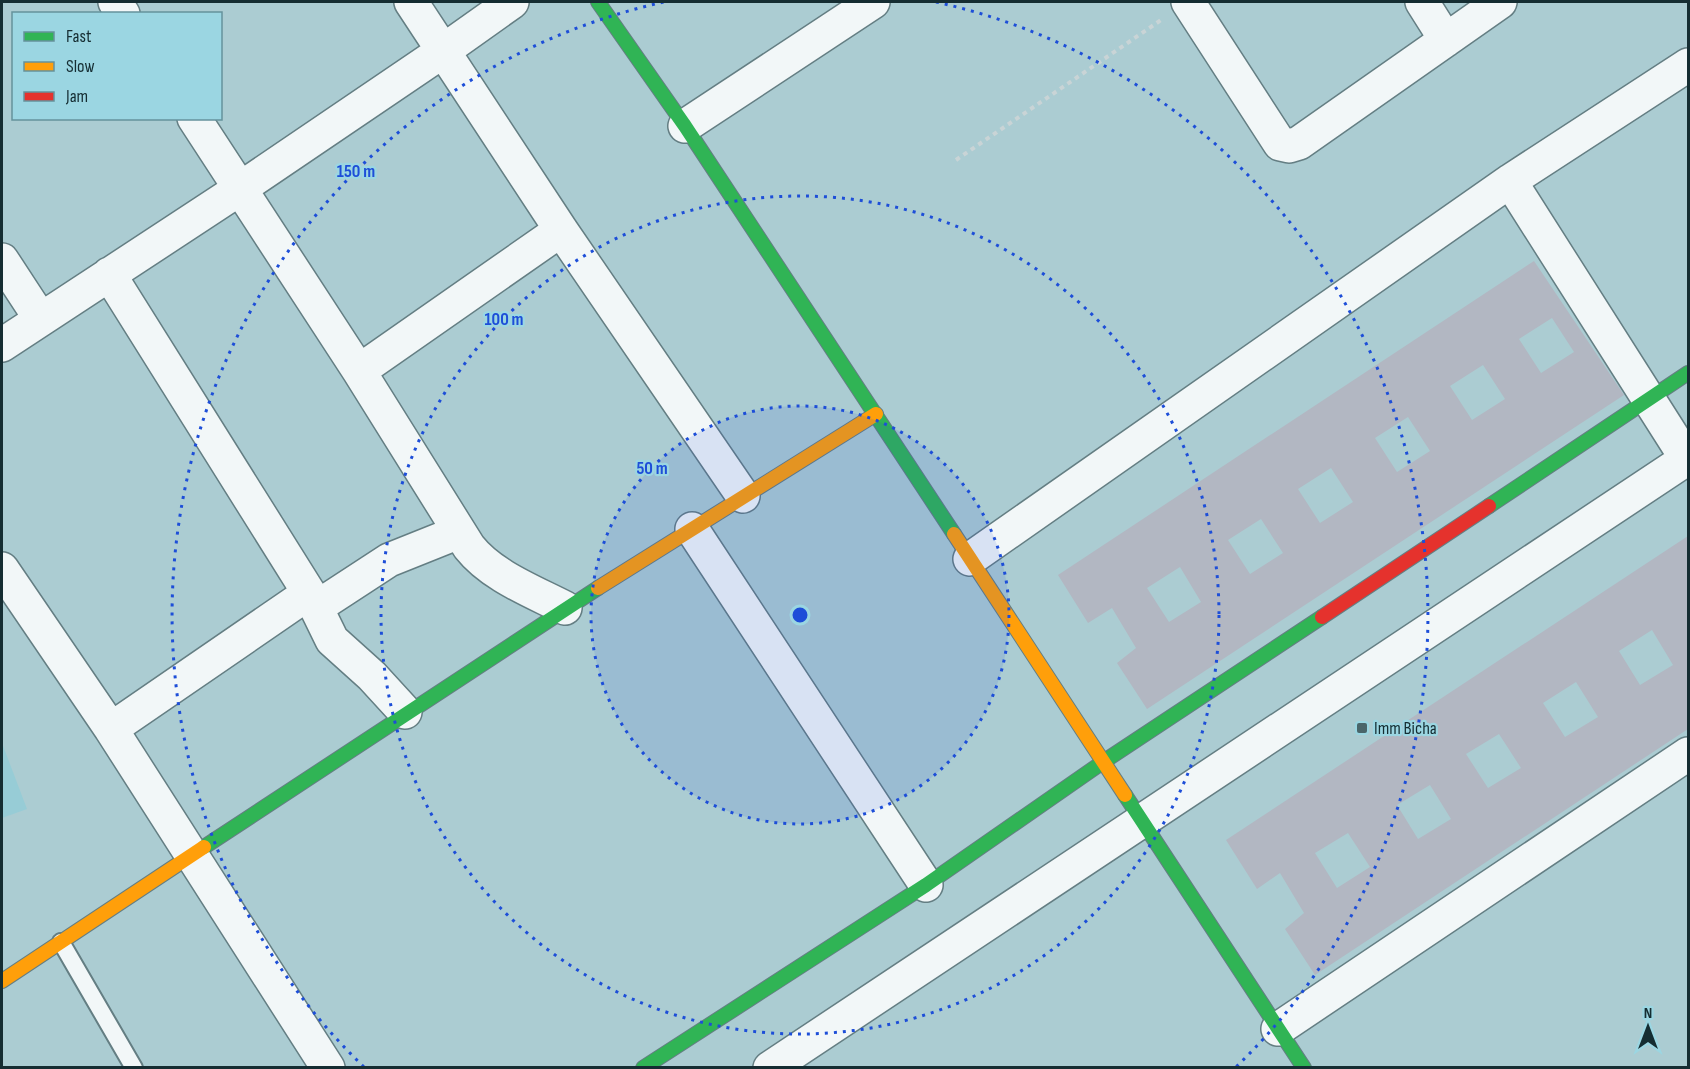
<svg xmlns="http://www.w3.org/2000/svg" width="1690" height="1069" font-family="'Sofia Sans Condensed',sans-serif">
	<rect width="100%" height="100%" fill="#abccd2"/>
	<path fill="#97ccd6" d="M2,743L27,809L2,818Z"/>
	<path fill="#b2b7c2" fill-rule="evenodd" d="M1534,261L1624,395L1147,709L1117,663L1136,648L1112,608L1088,623L1058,575ZM1552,318L1574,352L1541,373L1519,339ZM1483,365L1505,399L1472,420L1450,386ZM1408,417L1430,451L1397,472L1375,438ZM1331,468L1353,502L1320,523L1298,489ZM1261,519L1283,553L1250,574L1228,540ZM1180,567L1201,602L1169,622L1147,588Z
		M1688,536V729L1315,975L1285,929L1304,913L1280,873L1257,889L1226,840ZM1652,630L1673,665L1640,685L1619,651ZM1576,682L1598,717L1565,737L1543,703ZM1499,734L1521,768L1488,788L1466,754ZM1430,785L1451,819L1418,839L1397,805ZM1348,833L1370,867L1337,888L1315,853Z"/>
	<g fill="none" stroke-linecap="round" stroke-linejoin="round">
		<g stroke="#647e83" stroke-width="20">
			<path id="lane" d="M61,942L134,1068"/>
		</g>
		<g stroke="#647e83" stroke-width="36">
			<path id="street" d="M115,2L123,14
				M411,2L561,230L743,496
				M1188,2L1280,144L1289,146L1299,143L1500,2
				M1422,2L1446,40
				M194,118L359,371L469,547C492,576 532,591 565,608
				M685,126L873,2
				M1510,181L1688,461
				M2,260L40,318
				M109,274L309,593L332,640L372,676L405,712
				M2,345L241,188L443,51L512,2
				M359,371L561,230
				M692,529L926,885
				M970,559L1510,181L1688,65
				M2,569L111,729L328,1068
				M317,607L389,560L459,532
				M111,729L309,593
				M1278,1029L1688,754
				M770,1068L1688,458"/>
		</g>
		<g stroke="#647e83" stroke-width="16">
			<path id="fast" d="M598,2L685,126L954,534
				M1489,506L1688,373
				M1125,795L1304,1068
				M204,847L598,588
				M643,1068L926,885L1103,762L1322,617"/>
		</g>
		<g stroke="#647e83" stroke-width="16">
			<path id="slow" d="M954,534L1125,795
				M598,588L876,414
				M2,981L204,847"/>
		</g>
		<g stroke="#647e83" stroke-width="16">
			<path id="jam" d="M1322,617L1489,506"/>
		</g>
		<path stroke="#c9d4d6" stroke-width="4" stroke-dasharray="4.5 4.5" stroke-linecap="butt" d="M956,160L1164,18"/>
		<use href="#lane" stroke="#f2f7f8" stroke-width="16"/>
		<use href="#street" stroke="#f2f7f8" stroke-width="33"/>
		<use href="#fast" stroke="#30b455" stroke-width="14"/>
		<use href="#slow" stroke="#ff9f0a" stroke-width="14"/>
		<use href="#jam" stroke="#e5322d" stroke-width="14"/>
	</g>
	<circle cx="800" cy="615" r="209" fill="#1d4ed8" fill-opacity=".12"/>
	<g fill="none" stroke="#1d4ed8" stroke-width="3" stroke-dasharray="3 6">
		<circle cx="800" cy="615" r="209"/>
		<circle cx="800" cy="615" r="419"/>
		<path d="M364 1067A628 628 0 0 1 664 2M936 2A628 628 0 0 1 1236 1067"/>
	</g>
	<rect fill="#4a656a" stroke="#9bd6e2" stroke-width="2" x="1356" y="722" width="12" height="12" rx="3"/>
	<g text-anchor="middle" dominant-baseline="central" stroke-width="4.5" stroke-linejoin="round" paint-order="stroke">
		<g font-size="18" fill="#152d32" stroke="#9bd6e2" text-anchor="start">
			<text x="1374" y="728">Imm Bicha</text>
		</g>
	</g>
	<circle cx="800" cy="615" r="9" fill="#1d4ed8" stroke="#9bd6e2" stroke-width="3"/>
	<g font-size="18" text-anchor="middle" font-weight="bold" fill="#1d4ed8" stroke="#9bd6e2" stroke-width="4.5" stroke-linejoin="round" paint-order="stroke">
		<text x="356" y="177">150 m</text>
		<text x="504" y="325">100 m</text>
		<text x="652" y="474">50 m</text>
	</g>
	<rect width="1690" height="1069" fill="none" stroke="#152d32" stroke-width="6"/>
	<rect x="12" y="12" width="210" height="108" fill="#9bd6e2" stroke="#65929c" stroke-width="1.5"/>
	<rect x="24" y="32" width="30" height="9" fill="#30b455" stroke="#65929c" stroke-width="1.5"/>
	<text x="66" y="42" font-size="18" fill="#152d32">Fast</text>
	<rect x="24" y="62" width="30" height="9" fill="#ff9f0a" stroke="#65929c" stroke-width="1.5"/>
	<text x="66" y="72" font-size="18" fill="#152d32">Slow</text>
	<rect x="24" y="92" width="30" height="9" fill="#e5322d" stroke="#65929c" stroke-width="1.5"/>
	<text x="66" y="102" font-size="18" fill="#152d32">Jam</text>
	<g transform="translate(1648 1027)" stroke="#9bd6e2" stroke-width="4.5" paint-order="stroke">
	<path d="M0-4.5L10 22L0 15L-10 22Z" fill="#152d32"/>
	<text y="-9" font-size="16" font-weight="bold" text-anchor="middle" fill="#152d32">N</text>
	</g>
</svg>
